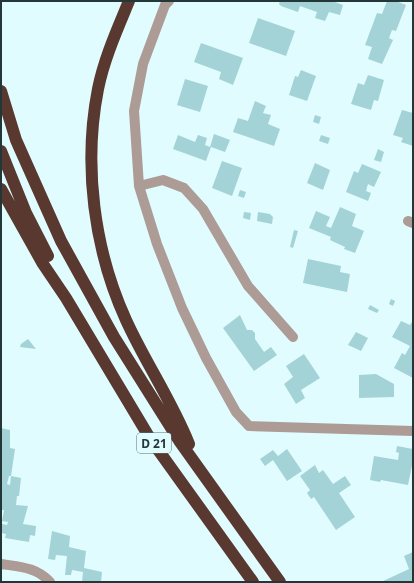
<svg xmlns="http://www.w3.org/2000/svg" width="414" height="583" font-family="'Noto Sans',sans-serif">
	<rect width="100%" height="100%" fill="#e0fcff"/>
	<path fill="#a4d3d7" d="M280,1H332L343,5L340,15L329,12L325,21L315,18L317,12L300,6L298,12L281,6L279,4Z
		M387,1H396L406,5L396,31L392,30L389,38L393,40L382,64L368,59L372,47L365,45L377,13L382,14Z
		M258,18L295,31L286,56L249,43Z
		M201,43L243,58L233,85L219,79L221,72L194,62Z
		M301,70L316,76L307,101L289,95L295,76L298,77Z
		M368,75L384,80L378,101L374,100L371,110L351,104L358,83L364,85Z
		M185,79L208,86L200,112L177,105Z
		M255,101L266,106L263,113L271,115L268,124L280,129L274,146L233,132L238,118L248,121Z
		M402,110L413,113V146L401,142L403,138L393,135Z
		M315,115L321,117L319,124L313,122Z
		M214,134L230,140L225,152L211,147L206,161L173,149L178,135L195,142L198,135L207,138L205,145L210,147Z
		M321,135L330,138L328,144L319,141Z
		M378,149L384,152L381,162L374,160Z
		M222,161L242,168L232,196L212,188Z
		M315,163L330,170L323,190L307,183Z
		M362,164L381,172L374,187L368,184L366,191L371,193L368,201L346,192L354,171L358,173Z
		M240,190L246,192L244,198L238,196Z
		M340,207L356,214L352,226L364,231L355,253L344,249L345,247L330,240L331,237L309,228L316,211L330,217L326,226L331,228Z
		M244,212L251,213L250,220L243,218Z
		M258,212L270,214L273,217L272,224L257,221Z
		M294,230L298,231L293,248L290,247Z
		M308,259L341,266L340,272L350,274L347,292L303,283Z
		M391,299L395,301L393,306L389,304Z
		M370,305L379,310L377,313L368,309Z
		M240,315L247,330H252L255,333V339L264,352L271,347L277,355L254,371L223,328Z
		M413,320V378L394,368L402,353L405,355L410,346L392,337L401,321L410,325Z
		M356,332L368,338L361,351L348,345Z
		M28,339L36,349L20,347L21,344Z
		M304,354L320,378L301,390L305,398L296,404L284,384L293,377L286,366Z
		M376,374L394,384V397L359,398V375Z
		M1,428L10,430V448L15,449L11,476H9L7,484L10,485L11,476L21,478L19,496H17L16,505L28,506L23,524L36,526L35,536L30,535L29,542L5,538L6,534L1,533L2,524L7,525L8,522L2,521L4,510H1Z
		M397,446L413,449V461L408,485L381,480L380,482L370,480L374,456L398,460L399,453L396,452Z
		M287,449L302,471L287,481L273,460L265,466L260,459L273,450L278,456Z
		M315,465L319,473L323,470L333,484L345,476L351,485L339,493L355,517L336,530L314,497L311,499L307,493L310,490L300,476Z
		M52,531L70,536L69,547L86,551L84,568L102,572L101,582H82L83,572L72,570L71,575H65L67,556L56,555L55,560L48,559Z
		M413,552V582H381L409,569L404,556Z"/>
	<g fill="none" stroke-linecap="round" stroke-linejoin="round">
		<path stroke="#ad9b96" stroke-width="10" d="M169,1L165,5L143,64L134,111L139,186L157,244L182,308L206,358L236,412L249,426L413,431
			M139,186L163,180L184,188L203,209L248,286L293,337
			M408,221L413,223
			M1,564C20,567 36,567 50,582"/>
		<path stroke="#59382f" stroke-width="12" d="M129,1C117,30 104,59 98,89C83,165 94,250 126,320C145,362 172,401 189,444
			M1,91L16,140L61,241L114,337L180,442L280,582
			M1,151L26,213L48,256
			M1,189L43,264L66,298L151,440L253,582"/>
	</g>
	<g text-anchor="middle" dominant-baseline="central" stroke-width="3.5" stroke-linejoin="round" paint-order="stroke">
		<rect fill="#e0fcff" stroke="#5c7174" stroke-width="1" x="137" y="433" width="34" height="20" rx="3"/>
		<g font-size="12" font-weight="bold" fill="#233638">
			<text x="154" y="443">D 21</text>
		</g>
	</g>
	<rect width="414" height="583" fill="none" stroke="#233638" stroke-width="4"/>
</svg>
